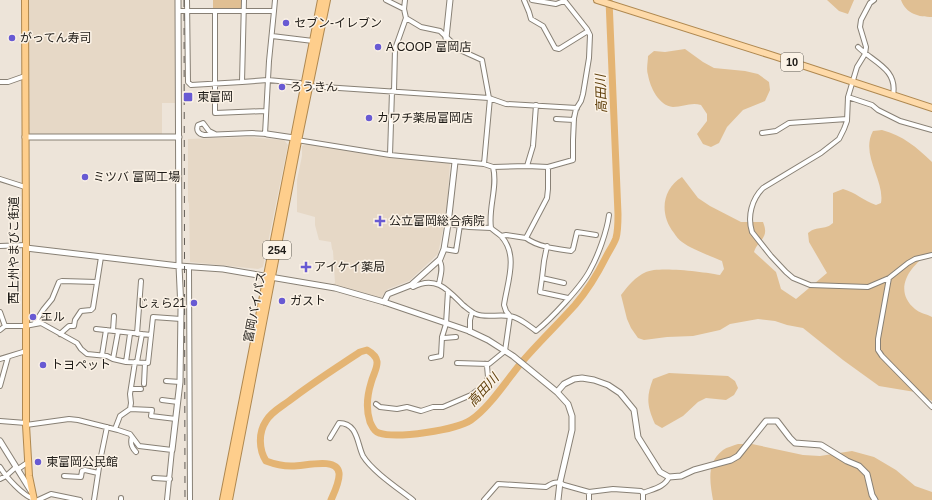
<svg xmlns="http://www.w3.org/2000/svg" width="932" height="500" font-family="Arial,'Noto Sans JP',sans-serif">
	<rect width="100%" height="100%" fill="#ede4d9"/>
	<path fill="#e6d8c6" d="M29,0H176L177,103H162V135H29Z
		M249,137L284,140L288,145L263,267L258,269L190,262L189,204L188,201V139Z
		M307,144L395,158L450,163L447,210L438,254L409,281L388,289L385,292L381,298L333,284L335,283L333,251L332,249L331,242L319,240L315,225V217L297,212V180L302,156V146Z"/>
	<path fill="#e0bf93" d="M213,0H242V7L240,9L213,8Z
		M827,0H854L848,14L839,11Z
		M901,0H932V17C919,17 906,14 901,0Z
		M685,49L703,62L714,68L745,71L758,74L769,82L770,90L765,101L743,110L727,127L719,143L711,147L703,144L697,134L707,121V114L701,105C691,102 683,107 673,107C659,106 650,87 648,75C646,69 648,62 648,56L654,51L665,52Z
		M882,130C904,136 916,147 932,162V252C912,263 891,289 915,309C919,313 927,314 932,317V401L915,392L879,386L843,360L803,328L787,325L775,321L758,319L730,324L720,330L693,336L667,337L644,340L638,338L631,328L627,319L621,295C628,286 635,277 646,272C658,266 705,272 720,275L724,269L722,261C711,256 691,249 682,242C679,240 676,236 674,233C659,214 662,189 682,177L698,198L710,206L741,222H763C770,239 758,239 754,252L776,272L781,289L796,299L827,273L809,242L808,233C818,225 824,231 833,223V193L843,189C855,192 864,201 876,205L881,203C885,180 860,155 873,131Z
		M669,373L728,376L735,381L738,388L734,395L726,400L706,398L698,402L683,416L662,428L655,424C647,406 646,397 653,379Z
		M738,444H752L803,455L820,456L852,451L874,457L896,470L915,486L932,492V500H713C710,482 706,463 723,450C727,447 733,446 738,444Z"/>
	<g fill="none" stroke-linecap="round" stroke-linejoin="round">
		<path stroke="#e4b473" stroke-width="7" d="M331,500C334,493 340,481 339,473C337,456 302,467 291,466C282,466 274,464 266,461C259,450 258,433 266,421C271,412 281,407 289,401C312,383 336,368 360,352L367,350C385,360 374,370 371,383C367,396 366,410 370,422C372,426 374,432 379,433C397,439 456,430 471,420C489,408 507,380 521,363C538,343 557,325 575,305C587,291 598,273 606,257C609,251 614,244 616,238C618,231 618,221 618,214L609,0"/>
		<g stroke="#888075" stroke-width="6">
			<path id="minor" d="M187,0L188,82L191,85L242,82
				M244,0L242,82L268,80L300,83
				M386,0L404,9
				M524,0L529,12L531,19L543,26L555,48L559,49L588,31
				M532,0L556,4L564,1
				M874,0L870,3L861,20L860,27L866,47L865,54L857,67L848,97L847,121L844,129L839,139L821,153L763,188C752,199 747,216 752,232L771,256L786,272L793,278L810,285L868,287L889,278L908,263L915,259L932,255
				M178,11H215
				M274,11L275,0
				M406,18L421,27L440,31L460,50L482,60L489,98
				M272,36L313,41
				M858,47C873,62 898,69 893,95
				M0,82H8L25,76
				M309,86L489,98L506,104L577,108
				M394,91L395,49L406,18L404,9L405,0
				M848,97L872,105L878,110L900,121L932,130
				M556,119L574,120
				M762,133L776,131L789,123L847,119
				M215,134L209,131L203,123L198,125C196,130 198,134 204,135L252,133L267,134
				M265,134L269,61L274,11H215V113L265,111
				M297,140L390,155L484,164L493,167L527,166L548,167L573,160V140L574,118L576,109L581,101L583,94L589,58L590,35L587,29L564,0
				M390,155L392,91
				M484,164L490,98
				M527,166L533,146L536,105
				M0,179L25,187
				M448,224L469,227L491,228
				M501,236L506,235L526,238L547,198L548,189V167
				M526,238C538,247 557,249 571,251L573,249L577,232L596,235
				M0,246L26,245
				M547,246L544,261L542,278L564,283
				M444,249L456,251L460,225
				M439,260C444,267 440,277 439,284
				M189,267L190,500
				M542,278L540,292L568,298
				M889,278L878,339V350L882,356L932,407
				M411,285L413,287C436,275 448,290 463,305C467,308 471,312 476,314C485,318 499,314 509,316C519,317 528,325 536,331C550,320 582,286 590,270C598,256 607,231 609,215
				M0,312L5,326
				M39,322L47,318
				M34,324L43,310L52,299L59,282L62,281L97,282
				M96,329L151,335
				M0,330L5,326H25L41,323L77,343L81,349L87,354L107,356L113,359L126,362L148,363L153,317L181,319
				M113,331L114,316
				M470,332V320L472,312
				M60,334L69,326H74L75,320L81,311L91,310L93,308L101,257
				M137,334L141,281
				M442,337L444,338L456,337
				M102,355L106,330
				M431,358L441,356L442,337L446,324L448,291
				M0,359L26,351
				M113,359L118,332
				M126,362L130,334
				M137,362L142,334
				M457,363L489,364L505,351L510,316L506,311L504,305C507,283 519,255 501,236C498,233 494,231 491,228C488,208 498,187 493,167
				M166,381L180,382
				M144,384L145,363
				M0,386L8,357
				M131,389H141
				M162,400L178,402
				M376,404L380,407L397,409L407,407L421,411L433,407H443L471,395L486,384L488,377L487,366L485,364
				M130,409L131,403L130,394L135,362
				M0,421L26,423
				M26,425L69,419L78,420L118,430L130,434L139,446L172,450L167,500
				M115,429L120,416L130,409L152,410L151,416L176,419
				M132,437C130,443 131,447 136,452
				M330,438L339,423C358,423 357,444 363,456C372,471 399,489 413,500
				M0,467C6,477 23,496 34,499
				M18,469L27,463
				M64,476L81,477L82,471L85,470L98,473
				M154,478L170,479
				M0,479L6,476L16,467
				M643,493V500
				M38,500L51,494L80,500
				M94,500L100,461L107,427
				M121,500V498
				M484,500L498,484L546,487C552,483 558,480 564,485L589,492L613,489L641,491L643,493C653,489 665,487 669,477
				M589,500V492"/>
		</g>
		<g stroke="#888075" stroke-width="7">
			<path id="tertiary" d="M446,38L450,0
				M267,134L294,138
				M25,137H179
				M26,248L179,266L223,269L335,288L384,302L469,331L488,340L513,356L557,392L568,404L572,416V430L560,482L558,500
				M384,302L388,294L411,285L440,259L444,249L448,224L455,162
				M557,392L564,384L574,379L582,378L594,380L608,385L620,393L634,410L638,437L660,472L669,477L681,476L694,470L731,460L738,456L766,421H777L790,438L795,443L821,445L847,461L859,466L867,474L872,495L875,500
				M0,441L31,491
				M172,450L180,382L181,309L179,266L178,0"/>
		</g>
		<g stroke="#af8850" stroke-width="8">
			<path id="primary" d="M597,0L774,56L932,108"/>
		</g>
		<g stroke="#af8850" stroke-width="8">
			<path id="trunk" d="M25,0L26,245V425L29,476L34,500
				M223,500L321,0
				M229,500L298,141L327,0"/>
		</g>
		<use href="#minor" stroke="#fff" stroke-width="4"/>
		<use href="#tertiary" stroke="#fff" stroke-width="5"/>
		<use href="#primary" stroke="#fedaa9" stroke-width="6"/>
		<use href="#trunk" stroke="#fece8c" stroke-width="6"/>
		<path stroke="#615c56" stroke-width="1" stroke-dasharray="7 7" stroke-linecap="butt" d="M184,0L185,500"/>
	</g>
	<g fill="#685ad3" stroke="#fbf2e6" stroke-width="1.5">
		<circle cx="286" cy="23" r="4"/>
		<circle cx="12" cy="38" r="4"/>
		<circle cx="378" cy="47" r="4"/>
		<circle cx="282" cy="87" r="4"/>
		<rect x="183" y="92" width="10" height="10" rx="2"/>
		<circle cx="369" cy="118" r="4"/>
		<circle cx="85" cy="177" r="4"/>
		<path d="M378 215h4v4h4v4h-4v4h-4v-4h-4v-4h4z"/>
		<path d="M304 261h4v4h4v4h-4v4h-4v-4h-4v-4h4z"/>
		<circle cx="282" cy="301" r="4"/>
		<circle cx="194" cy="303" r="4"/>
		<circle cx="33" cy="317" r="4"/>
		<circle cx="43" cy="365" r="4"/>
		<circle cx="38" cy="462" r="4"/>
	</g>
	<g text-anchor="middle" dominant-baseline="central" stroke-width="3" stroke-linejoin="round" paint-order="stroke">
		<g fill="#fbf2e6" stroke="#605c55" stroke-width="1">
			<rect x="781" y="53" width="22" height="18" rx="3"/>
			<rect x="263" y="241" width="28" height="18" rx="3"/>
		</g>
		<g font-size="11" font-weight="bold" fill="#1e1b17">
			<text x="792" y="62">10</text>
			<text x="277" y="250">254</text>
		</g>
		<g font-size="12" fill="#1e1b17" stroke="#fbf2e6" text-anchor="start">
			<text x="294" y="23">セブン-イレブン</text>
			<text x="20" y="38">がってん寿司</text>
			<text x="386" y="47">A COOP 富岡店</text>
			<text x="290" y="87">ろうきん</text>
			<text x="197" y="97">東富岡</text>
			<text x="377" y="118">カワチ薬局富岡店</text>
			<text x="93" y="177">ミツバ 富岡工場</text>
			<text x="389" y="221">公立富岡総合病院</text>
			<text x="314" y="267">アイケイ薬局</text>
			<text x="290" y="301">ガスト</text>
			<text x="186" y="303" text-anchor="end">じぇら21</text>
			<text x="41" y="317">エル</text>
			<text x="51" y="365">トヨペット</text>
			<text x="46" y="462">東富岡公民館</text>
		</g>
		<g font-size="12" fill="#1e1b17" stroke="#fbf2e6">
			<text transform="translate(14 250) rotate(-90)">西上州やまびこ街道</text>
			<text transform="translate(255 307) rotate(-79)">富岡バイパス</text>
		</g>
		<g font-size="13" font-style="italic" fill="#60400c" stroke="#fbf2e6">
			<text transform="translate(601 94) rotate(-92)">高田川</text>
			<text transform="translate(483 390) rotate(-48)">高田川</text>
		</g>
	</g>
</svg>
